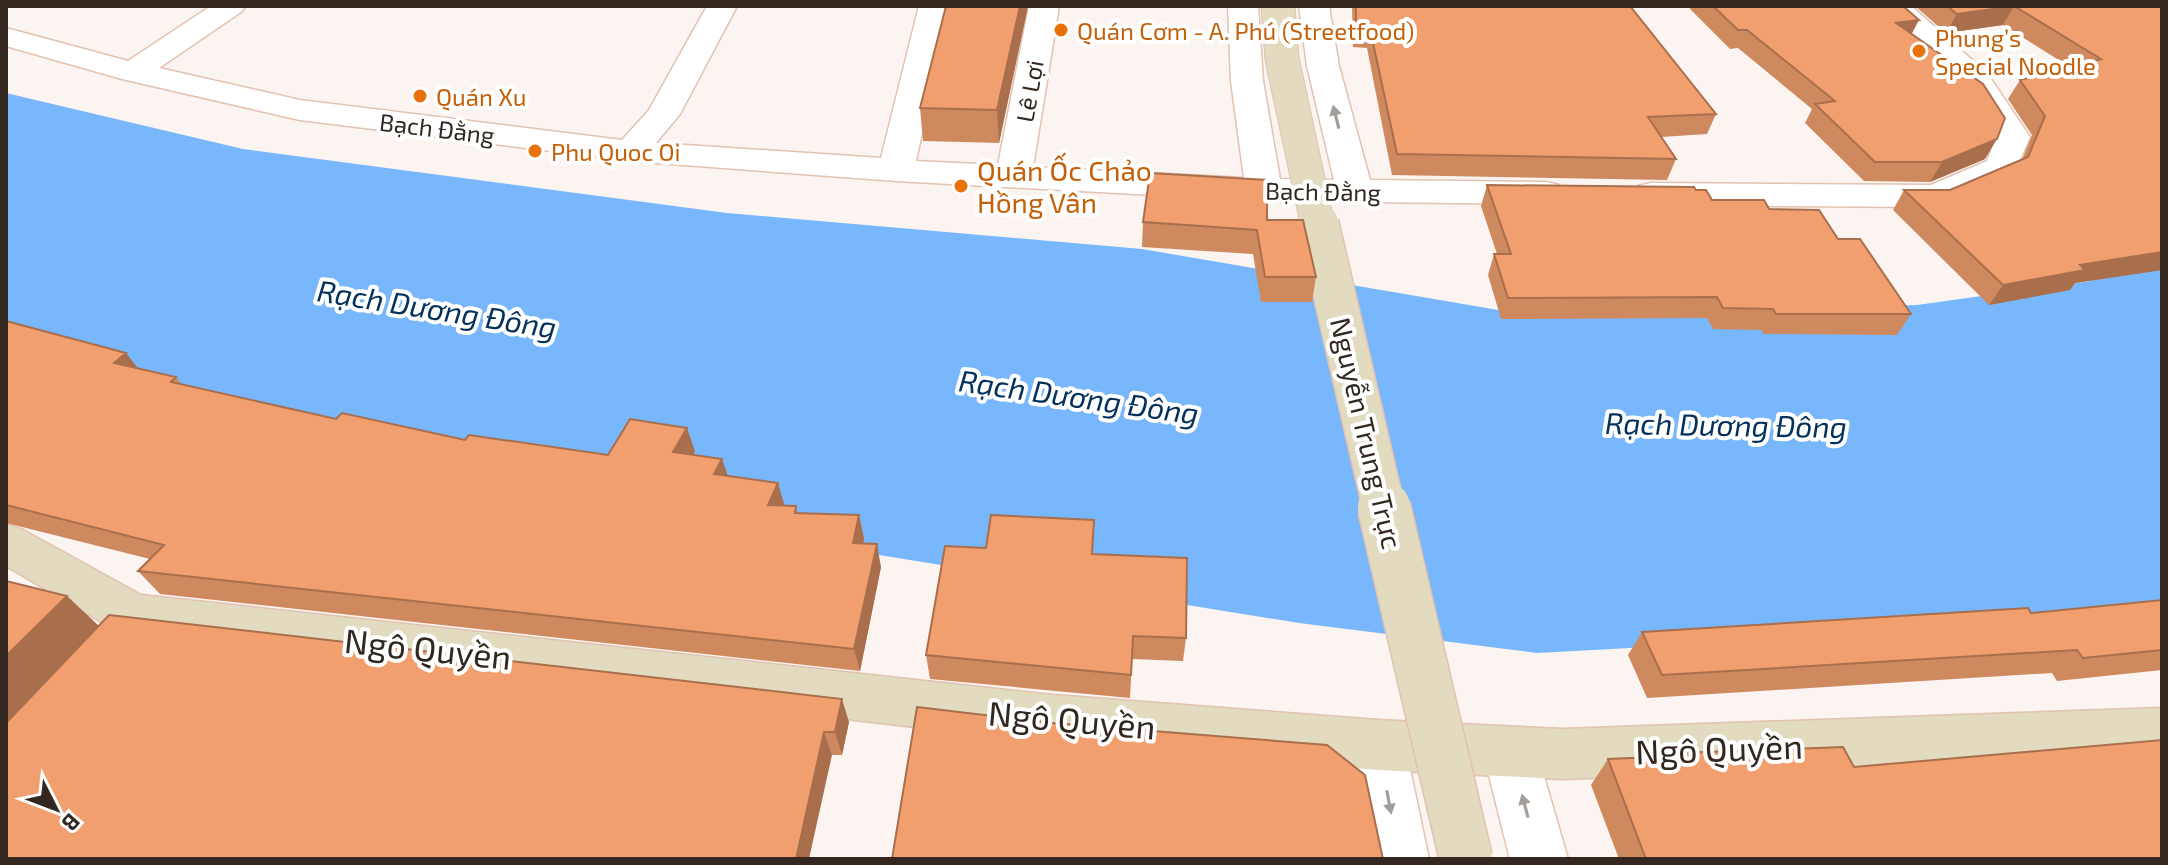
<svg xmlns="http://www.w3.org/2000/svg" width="2168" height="865" font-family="'Exo 2',sans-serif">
	<rect width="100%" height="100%" fill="#fbf4f1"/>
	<path fill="#79b7fc" d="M6,93L243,149L727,213L1142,249L1527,315L1917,305L2091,281L2162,249V613L2005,628L1537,653L1299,623L342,468L6,402Z"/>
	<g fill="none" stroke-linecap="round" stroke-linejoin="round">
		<g stroke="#e2c2b0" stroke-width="3">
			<path id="street" d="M211,6H246L241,12L159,68L300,100L622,140L649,110L707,6H737L680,114L656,143L881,158L919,6H949L916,161L998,165L1029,6H1059L1033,167L1244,178L1231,81L1228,6H1258L1263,81L1280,179L1334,180L1307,66L1299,6H1329L1339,66L1370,180L1546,182L1559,185L1564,193L1559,201L1546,204L1264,201L896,181L630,161L300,120L122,79L6,46V28L128,61Z
				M1878,6H1911L1987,73L2030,137L2014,174L1936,207L1651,205L1638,202L1633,194L1638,186L1651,183L1931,185L1987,161L1996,137L1964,86Z
				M1378,720L1397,727L1405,745L1429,859H1371L1351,745L1359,727Z
				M1510,727L1529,734L1537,752L1568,859H1510L1483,752L1491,734Z"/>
		</g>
		<g stroke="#e2c2b0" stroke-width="3">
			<path id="secondary" d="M6,524L23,530L141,595L1053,695L1378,720L1562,729L2162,708V756L1562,779L1378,770L1053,743L133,636L115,630L6,566Z"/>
		</g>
		<use href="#street" fill="#fff" fill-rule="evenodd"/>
		<use href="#secondary" fill="#e3dbbf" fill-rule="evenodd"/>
		<g stroke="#e2c2b0" stroke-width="35" stroke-linecap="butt">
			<path id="secondary-bridge-far2" d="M1278,6L1282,59L1318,226"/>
		</g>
		<g stroke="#e2c2b0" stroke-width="44" stroke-linecap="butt">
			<path id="secondary-bridge-far1" d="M1318,224L1384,509"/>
		</g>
		<g stroke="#e2c2b0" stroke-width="55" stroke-linecap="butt">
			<path id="secondary-bridge" d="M1384,507L1466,859"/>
		</g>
		<use href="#secondary-bridge-far2" stroke="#e3dbbf" stroke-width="33"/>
		<use href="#secondary-bridge-far1" stroke="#e3dbbf" stroke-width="41"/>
		<use href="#secondary-bridge" stroke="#e3dbbf" stroke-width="52"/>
	</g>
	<path fill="#cf895f" d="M946,6H1028L999,143L923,141L920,108Z
		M1352,6H1630L1716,114L1707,134L1661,137L1676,159L1667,180L1392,175L1367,48L1353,47Z
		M1691,6H1903L1911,34L1985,159L1930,182L1864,181L1805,123L1812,109L1738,48L1730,49L1690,9Z
		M1915,6H2162V270L2075,283L2070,290L1989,305L1893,210L1904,190H1950L2022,160L2032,135L2008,99L2020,80L2070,67L2003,25L1946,33Z
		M1487,185L1696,190L1712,200L1769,209L1838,239L1911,314L1897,335L1764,334L1761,330L1713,329L1707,318L1501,319L1488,275L1494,254H1497L1481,206Z
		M1267,220L1316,277L1312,302H1261L1253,254L1142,247L1143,222Z
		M6,321L138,369L176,377L181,384L336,419L465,440L608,455L695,451L693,455L728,476L785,506H796L798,513L859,515L864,539L863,543L881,567L860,671L160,594L138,571L150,559L6,523Z
		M1094,554L1186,638L1183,661L1132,659L1130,698L930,679L926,655Z
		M2162,600V670L2057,681L2052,673L1647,698L1628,655L1642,632L2031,613Z
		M98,626L849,722L842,755H832Z
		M1653,754L1854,767L2162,859H1619L1591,785L1608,759L1650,757Z"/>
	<path fill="#a96f4d" d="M1020,6H1028L999,143L997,110Z
		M2014,6L2003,25L1946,33L1957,14Z
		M1919,20L1909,39L1896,23Z
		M1997,139L1985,159L1930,182L1942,162Z
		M2162,252V270L2075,283L2070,290L1989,305L2003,285L2080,265Z
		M126,353L145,377L114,363Z
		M687,428L695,451L682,475L673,452Z
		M722,459L730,482L714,474Z
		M778,483L785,507L768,505Z
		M859,515L864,539L858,566L853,543Z
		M877,544L881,567L860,671L854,649Z
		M67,596L99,626L6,723V656Z
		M842,699L849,722L842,755L835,732Z
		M824,732L832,755L809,859H796Z"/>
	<path fill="#f19f6e" stroke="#a96f4d" stroke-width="2" d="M946,6H1020L997,110L920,108Z
		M1356,6H1630L1716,114L1648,117L1676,159L1397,154L1370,29L1356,28Z
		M1713,6H1903L1919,20L1896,23L1983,84L2005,118L1997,139L1942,162H1875L1815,104L1835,101L1747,30H1738Z
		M1947,6H2162V252L2080,265L2085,270L2003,285L1904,190H1950L2028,157L2045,116L2020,80L2101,59L2014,6L1957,14Z
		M1150,173L1267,180V220H1303L1316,277H1265L1257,230L1143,222Z
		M1487,185L1694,187L1696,190H1706L1712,200H1764L1769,209L1819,210L1838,239H1860L1911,314H1776L1773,309L1723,308L1717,297L1508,298L1494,254H1511Z
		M6,321L126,353L114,363L176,377L171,382L336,419L342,413L465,440L469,435L608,455L630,419L687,428L673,452L722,459L714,474L778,483L768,505L796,506L795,513L859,515L853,543L877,544L854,649L138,571L164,545L6,505Z
		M991,515L1094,520L1092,554L1187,558L1186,638L1133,636L1131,675L926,655L945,546L986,548Z
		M6,581L67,596L6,656Z
		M2162,600V650L2083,658L2077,650L1662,675L1642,632L2028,608L2031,613Z
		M109,615L842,699L835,732H824L796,859H6V723Z
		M917,707L1052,723L1327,745L1365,775L1383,859H892Z
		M2162,740V859H1646L1608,759L1654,757L1653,754L1843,747L1854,767Z"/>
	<defs><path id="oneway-solid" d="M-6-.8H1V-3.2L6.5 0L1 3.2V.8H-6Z" transform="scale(2)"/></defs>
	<g fill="#a49e9b">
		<use href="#oneway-solid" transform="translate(1336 117) rotate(-104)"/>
		<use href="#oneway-solid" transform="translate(1389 802) rotate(79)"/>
		<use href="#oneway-solid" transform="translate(1525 806) rotate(-105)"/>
	</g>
	<g fill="#e8710a" stroke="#fff" stroke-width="3">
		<circle cx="1061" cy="30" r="8"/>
		<circle cx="1919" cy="51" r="8"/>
		<circle cx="420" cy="96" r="8"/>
		<circle cx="535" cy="151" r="8"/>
		<circle cx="961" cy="186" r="8"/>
	</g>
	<g text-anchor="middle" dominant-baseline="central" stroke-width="8" stroke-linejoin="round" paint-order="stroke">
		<g font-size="24" fill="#c56008" stroke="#fff" text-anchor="start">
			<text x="1077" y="30">Quán Cơm - A. Phú (Streetfood)</text>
			<text x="1935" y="37">Phung’s<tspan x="1935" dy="28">Special Noodle</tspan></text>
			<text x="436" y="96">Quán Xu</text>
			<text x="551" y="151">Phu Quoc Oi</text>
		</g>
		<g font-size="24" fill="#342720" stroke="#fff">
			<text transform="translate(1029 91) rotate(-80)">Lê Lợi</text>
			<text transform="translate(437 128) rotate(7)">Bạch Đằng</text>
			<text transform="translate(1323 191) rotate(1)">Bạch Đằng</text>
		</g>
		<g font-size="28" fill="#c56008" stroke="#fff" text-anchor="start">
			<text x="977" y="170">Quán Ốc Chảo<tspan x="977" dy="32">Hồng Vân</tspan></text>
		</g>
		<g font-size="28" fill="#342720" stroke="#fff">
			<text transform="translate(1367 433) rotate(77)">Nguyễn Trung Trực</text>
		</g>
		<g font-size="30" font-style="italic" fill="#04315c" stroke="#fff">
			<text transform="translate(437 308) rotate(9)">Rạch Dương Đông</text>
			<text transform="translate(1079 396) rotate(8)">Rạch Dương Đông</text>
			<text transform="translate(1726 424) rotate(1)">Rạch Dương Đông</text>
		</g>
		<g font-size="34" fill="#342720" stroke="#fff">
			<text transform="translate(428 648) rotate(6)">Ngô Quyền</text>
			<text transform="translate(1072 719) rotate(5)">Ngô Quyền</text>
			<text transform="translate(1719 748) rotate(-2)">Ngô Quyền</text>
		</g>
	</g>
	<rect width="2168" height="865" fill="none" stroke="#342720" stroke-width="16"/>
	<g transform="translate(56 809) rotate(132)" stroke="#ffffff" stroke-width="6" paint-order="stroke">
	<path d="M0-6L14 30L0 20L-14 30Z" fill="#342720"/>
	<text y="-12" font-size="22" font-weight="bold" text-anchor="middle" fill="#342720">B</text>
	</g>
</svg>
